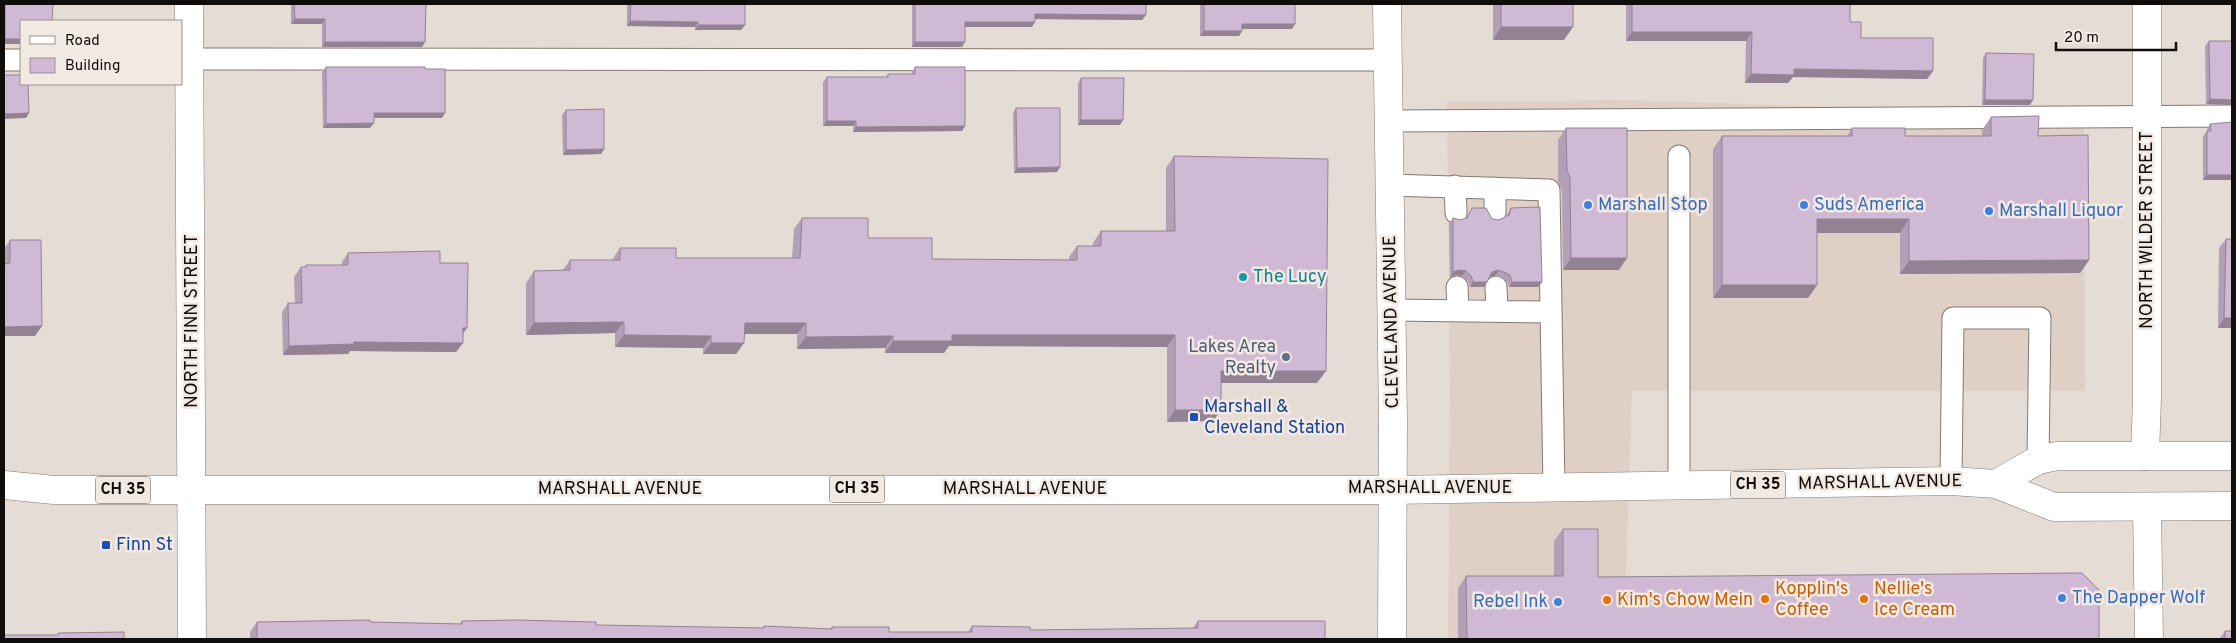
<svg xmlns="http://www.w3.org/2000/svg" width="2236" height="643" font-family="Overpass,sans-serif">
	<rect width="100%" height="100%" fill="#e6dcd6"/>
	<path fill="#e0cfc4" d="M1624,100L1904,109H2084L2085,391H1632L1626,577L2084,639H1448L1450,391L1447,102Z"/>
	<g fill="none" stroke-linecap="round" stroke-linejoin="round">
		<g stroke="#837a75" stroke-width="23">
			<path id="service" d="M181,59L1388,60
				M4,60H21
				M1388,121L2232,116
				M1389,185L1549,190L1554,488
				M1455,186L1456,213
				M1495,188V213
				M1457,287L1458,311
				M1496,287L1497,311
				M1391,310L1551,312
				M1951,481L1953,318H2040L2038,460
				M1679,486V156"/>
		</g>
		<g stroke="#837a75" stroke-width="29">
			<path id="minor" d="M189,4L192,639
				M2145,456L2147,398V4
				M2147,507L2149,639"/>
		</g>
		<g stroke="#837a75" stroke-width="29">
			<path id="tertiary" d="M1387,4L1393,421L1392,639"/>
		</g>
		<g stroke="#837a75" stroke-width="29">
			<path id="primary" d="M1996,484L2038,460L2057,456H2232
				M4,485L54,490H1393L1951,481L1996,484L2054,507L2232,506"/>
		</g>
		<use href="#service" stroke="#fff" stroke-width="21"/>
		<use href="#minor" stroke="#fff" stroke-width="28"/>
		<use href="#tertiary" stroke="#fff" stroke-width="28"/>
		<use href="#primary" stroke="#fff" stroke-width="28"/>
	</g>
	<path fill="#b39fb6" d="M4,4H53L21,44H4Z
		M291,4H426L425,42L422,47H322V24H291Z
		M627,4H745L741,30H695V27L627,26Z
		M912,4H1146V15L1142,20L1035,19L1032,27H965L962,47H912Z
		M1200,4H1295L1292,29H1242L1239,36H1200Z
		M1493,4H1573L1564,40H1493Z
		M1626,4H1850V22L1861,38L1933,71L1927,79L1793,77L1788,83H1745L1746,41H1626Z
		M2209,41H2232V105L2206,104L2205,46Z
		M1986,53L2030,105H1982L1983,58Z
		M326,67L425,69L442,118H374L370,128H323L322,72Z
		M915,67L962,131L853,132V126H823V82L827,77H886L888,74H912V72Z
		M1081,78L1120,125H1078V83Z
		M1016,108L1060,167L1057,172L1014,173L1013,113Z
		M566,110L604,149L601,154L563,155L562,115Z
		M1991,117L2038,136L2089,260L2080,273L1900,274V233H1817V285L1808,298H1713V149L1722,136H1847L1852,128L1905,136H1982V130Z
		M2210,124L2232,180H2203V136L2207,131V129Z
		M1566,128L1619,270H1563L1562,190L1558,182V140Z
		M1174,156L1317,383H1221V410L1213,421L1167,422V347L949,346L944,353H885V348L797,349V334H744V343L736,354H703V348L615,347V333L526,335V283L534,271L563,270L570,260H612L620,248L676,258H792L794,229L802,218L868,238L932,259L1069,260V257L1077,246H1093V243L1101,231H1166V168Z
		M1472,208L1492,219L1499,220L1507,216L1508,213L1511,208L1538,287H1509L1506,280L1496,275L1490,276L1484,287H1470L1468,281L1462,276L1456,275L1450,277L1449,223L1453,218L1460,220L1466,219Z
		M2226,239H2232V328H2218L2219,248Z
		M10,240L35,336H4V249Z
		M348,253L440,263L467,328L463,334L456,352L350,351L348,354L283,355L282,312L288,303H295L294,277L301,267H304L306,265H342V262Z
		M1563,529L1598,577L2099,639H1458V588L1466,576H1554V541Z
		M462,621L596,625L763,628L764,626L830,629L832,627L889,632H968L972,626L1030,630L1192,629L1198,621L1325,639H250V632L257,622H370L459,624Z
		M2225,631L2232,639H2219Z"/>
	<path fill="#928294" d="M1035,14L1146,15L1142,20L1032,19Z
		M295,19H325L322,24H291Z
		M630,21L698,22L695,27L627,26Z
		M965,22H1035L1032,27H962Z
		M1242,24H1295L1292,29H1239Z
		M698,25H745L741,30H695Z
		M1501,27H1573L1564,40H1493Z
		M1204,31H1242L1239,36H1200Z
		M1632,32H1752L1746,41H1626Z
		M5,39H21V44H4V41Z
		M325,42H425L422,47H322Z
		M915,42H965L962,47H912Z
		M1794,69L1933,71L1927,79L1793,77L1788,83H1745L1751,74Z
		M2210,99L2232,100V105L2206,104Z
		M1985,100H2033L2030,105H1982Z
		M29,113L26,118L4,119V114Z
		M374,113H445L442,118H370Z
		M1081,120H1123L1120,125H1078Z
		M827,121H856L853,126H823Z
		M374,123L370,128H323L326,124Z
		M965,126L962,131L853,132L856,127Z
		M604,149L601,154L563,155L566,150Z
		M1060,167L1057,172L1014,173L1017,168Z
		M2207,175H2232V180H2203Z
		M1817,219H1909L1900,233H1808Z
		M1571,258H1627L1619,270H1563Z
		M2089,260L2080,273L1900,274L1909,261Z
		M1459,270L1466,271L1462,276L1456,275L1450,277L1453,272Z
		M1499,270L1496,275L1489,277L1492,272Z
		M1473,282H1487L1484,287H1470Z
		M1512,282H1542L1538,287H1509Z
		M1722,285H1817L1808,298H1713Z
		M2224,318H2232V328H2218Z
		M624,322L615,333L526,335L534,323Z
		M745,323H806L797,334H737Z
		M42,326L35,336H4V327Z
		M463,328H467L460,337Z
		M624,335L711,336L703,348L615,347Z
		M952,335H1175L1167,347L949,346L944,353H885L893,341Z
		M893,336L885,348L797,349L806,337Z
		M354,342L463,343L456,352L350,351L348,354L283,355L289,346Z
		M711,343H744L736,354H703Z
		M1221,371H1326L1317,383H1213Z
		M1175,410H1221L1213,421L1167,422Z"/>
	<path fill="#d0b9d4" stroke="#928294" d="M5,4H53L52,21H21V39H5Z
		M294,4H426L425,42H325V19H295Z
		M631,4H745V25H698V22L630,21Z
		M915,4H1146V15L1035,14V22H965V42H915Z
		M1204,4H1295V24H1242V31H1204Z
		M1501,4H1573V27H1501Z
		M1632,4H1850V22H1861V38H1933V71L1794,69V75L1751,74L1752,32H1632Z
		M2209,41H2232V100L2210,99Z
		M1986,53L2034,54L2033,100H1985Z
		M326,67H425V69H445V113H374V123L326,124Z
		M915,67H965V126L856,127V121H827V77H888V74H915Z
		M4,75H21V84H28L29,113L4,114Z
		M1081,78H1124L1123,120H1081Z
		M1016,108H1060V167L1017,168Z
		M604,109V149L566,150V110Z
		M2039,116L2038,136L2088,135L2089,260L1909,261V219H1817V285H1722V136H1852V128H1905V136H1991V117Z
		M2232,122V175H2207V131H2211L2210,124Z
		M1566,128H1627V258H1571L1570,178L1567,170Z
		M1174,156L1328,159L1326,371H1221V410H1175V335H952V341H893V336L806,337V323H745L744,343H711V336L624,335V322L534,323V271L570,270V260H620V248H676V258H800L802,218H868V238H932V259L1077,260V246H1101V231H1175Z
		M1540,207L1542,282H1512L1510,275L1499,270L1492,272L1487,282H1473L1471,276L1466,271L1459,270L1453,272V218L1460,220L1467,218L1472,208H1486L1492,219L1499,220L1509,215L1511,208Z
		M2226,239H2232V318H2224Z
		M10,240H41L42,326L4,327V264L10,263Z
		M440,251V263H468L467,328H463V343L354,342V344L289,346L288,303H302L301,267H306V265H348V253Z
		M1563,529H1598V577L2082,573L2099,590V639H1467L1466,576H1563Z
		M370,620V622L462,624V621L516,620L596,622V625L764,628V626L832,629V627H889V632H972V626L1030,627V630L1198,628V621H1325V639H257V622Z
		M2225,631H2232V639H2225Z
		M124,632V639H4V635H58V633Z"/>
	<g fill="#3f7fe0" stroke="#f3e9e3" stroke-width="2">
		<circle cx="1588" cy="205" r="5"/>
		<circle cx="1804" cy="205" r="5"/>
		<circle cx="1989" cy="211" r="5"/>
		<circle cx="2062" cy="598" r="5"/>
		<circle cx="1558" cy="602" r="5"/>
	</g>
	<circle fill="#0f9aa8" stroke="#f3e9e3" stroke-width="2" cx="1243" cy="277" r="5"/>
	<circle fill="#5c6f8a" stroke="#f3e9e3" stroke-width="2" cx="1286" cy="357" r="5"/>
	<g fill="#1a4fb4" stroke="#f3e9e3" stroke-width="2">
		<rect x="1189" y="412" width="10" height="10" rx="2.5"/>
		<rect x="101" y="540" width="10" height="10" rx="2.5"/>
	</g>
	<g fill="#e8710a" stroke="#f3e9e3" stroke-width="2">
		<circle cx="1765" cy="599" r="5"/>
		<circle cx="1864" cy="599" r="5"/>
		<circle cx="1607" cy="600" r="5"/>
	</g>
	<g text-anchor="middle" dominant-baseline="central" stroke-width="5" stroke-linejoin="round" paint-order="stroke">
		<g fill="#f3e9e3" stroke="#544f4c" stroke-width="1">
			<rect x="1730.5" y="471.5" width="55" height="27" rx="4"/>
			<rect x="829.5" y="475.5" width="55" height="27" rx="4"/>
			<rect x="95.5" y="476.5" width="55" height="27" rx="4"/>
		</g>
		<g font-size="16" font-weight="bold" fill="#100d0b">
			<text x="1758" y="485">CH 35</text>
			<text x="857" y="489">CH 35</text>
			<text x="123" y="490">CH 35</text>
		</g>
		<g font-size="18" fill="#366cbe" stroke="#f3e9e3" text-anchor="start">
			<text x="1598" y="205">Marshall Stop</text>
			<text x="1814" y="205">Suds America</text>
			<text x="1999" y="211">Marshall Liquor</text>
			<text x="2072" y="598">The Dapper Wolf</text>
			<text x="1548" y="602" text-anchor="end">Rebel Ink</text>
		</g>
		<g font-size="18" fill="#100d0b" stroke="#f3e9e3">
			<text transform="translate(2147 230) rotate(-90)">NORTH WILDER STREET</text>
			<text transform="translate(192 321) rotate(-90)">NORTH FINN STREET</text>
			<text transform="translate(1392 322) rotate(-91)">CLEVELAND AVENUE</text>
			<text transform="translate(1880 483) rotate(-1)">MARSHALL AVENUE</text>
			<text x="1430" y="488">MARSHALL AVENUE</text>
			<text x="620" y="489">MARSHALL AVENUE</text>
			<text x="1025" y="489">MARSHALL AVENUE</text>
		</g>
		<g font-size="18" fill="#0d838f" stroke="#f3e9e3" text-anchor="start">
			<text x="1253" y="277">The Lucy</text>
		</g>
		<g font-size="18" fill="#4e5e75" stroke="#f3e9e3" text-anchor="end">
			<text x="1276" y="347">Lakes Area<tspan x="1276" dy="21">Realty</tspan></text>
		</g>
		<g font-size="18" fill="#164399" stroke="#f3e9e3" text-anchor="start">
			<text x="1204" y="407">Marshall &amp;<tspan x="1204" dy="21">Cleveland Station</tspan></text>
			<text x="116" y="545">Finn St</text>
		</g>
		<g font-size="18" fill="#c56008" stroke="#f3e9e3" text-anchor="start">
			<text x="1775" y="589">Kopplin's<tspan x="1775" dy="21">Coffee</tspan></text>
			<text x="1874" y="589">Nellie's<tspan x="1874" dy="21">Ice Cream</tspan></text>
			<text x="1617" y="600">Kim's Chow Mein</text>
		</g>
	</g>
	<rect width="2236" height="643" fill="none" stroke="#100d0b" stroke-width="10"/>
	<rect x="20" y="20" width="162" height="65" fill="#f3e9e3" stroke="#98918d"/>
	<rect x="30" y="36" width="25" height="8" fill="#ffffff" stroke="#98918d"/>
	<text x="65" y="45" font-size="15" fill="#100d0b">Road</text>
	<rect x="30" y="58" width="25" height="15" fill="#d0b9d4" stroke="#98918d"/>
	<text x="65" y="70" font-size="15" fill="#100d0b">Building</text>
	<path d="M2056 42v8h120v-8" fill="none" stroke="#100d0b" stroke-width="2.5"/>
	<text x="2064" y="42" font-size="15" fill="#100d0b" stroke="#f3e9e3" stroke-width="4" paint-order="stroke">20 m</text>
</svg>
